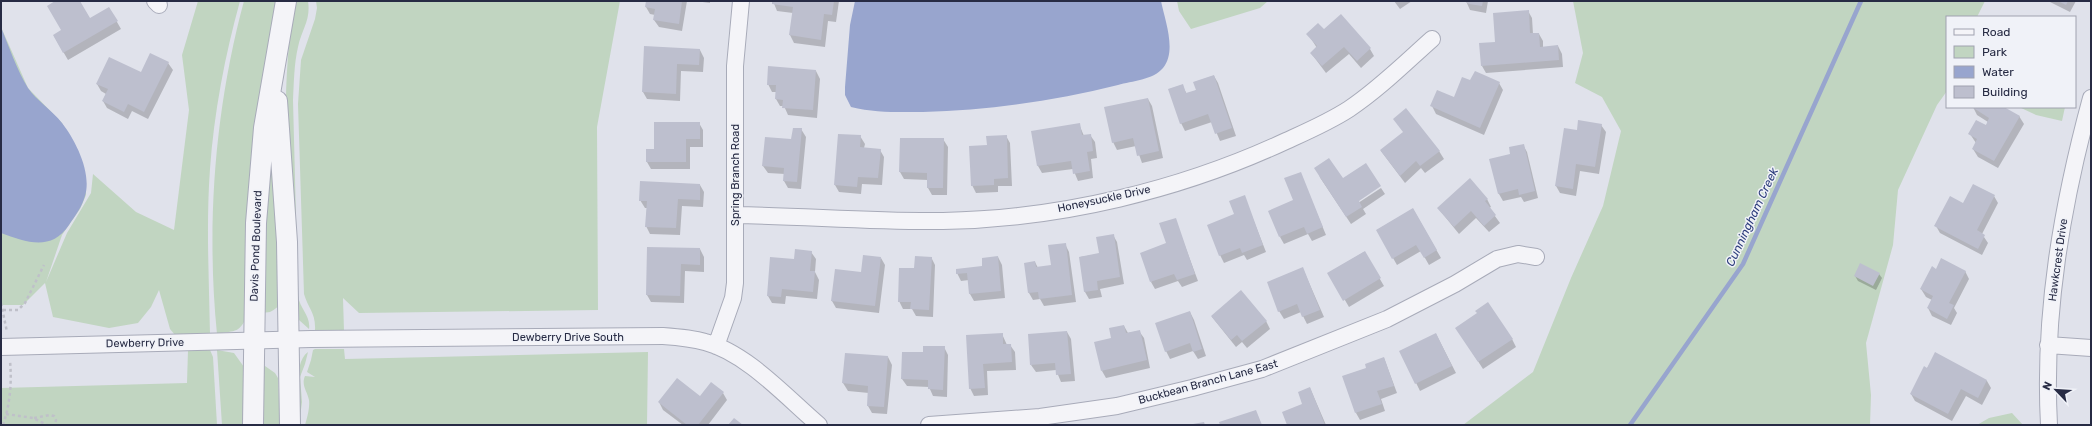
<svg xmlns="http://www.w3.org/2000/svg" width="2092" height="426" font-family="Rubik,sans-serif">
	<rect width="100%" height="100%" fill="#e0e2eb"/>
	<path fill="#c1d5c1" d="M198,1H240C225,55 214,113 210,169C206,224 209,279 210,334L175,335L170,329L159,290L151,307L138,323L109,328L53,317L45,283L23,305H1V27L28,88L62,123L77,149L86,178V195L80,209L62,235L46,282L67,233L91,193L93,174L136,212L174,230L189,110L182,55Z
		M244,1H278L248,313C240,334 236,330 217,334C206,224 215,108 244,1Z
		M295,1H308C311,20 302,29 298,47C294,64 294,82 293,100L298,296C300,309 311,316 309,329L299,320L295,307C290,205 277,102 295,1Z
		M316,1H620L597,127L598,310L359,313L343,298L344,331L315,330C316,313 308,308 304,294L298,104L301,60L315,19L317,8Z
		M1177,1H1268L1260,8L1191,29L1179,11Z
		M1573,1H1985L1977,17H1947V91L1937,105L1898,190L1893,245L1866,343L1871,395L1870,425H1463L1533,372L1571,278L1603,206L1621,131L1602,97L1575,83L1583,53Z
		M2019,107H2065L2062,121L2036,115Z
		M271,129L280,304C275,310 270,314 262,312L260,220Z
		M315,349H344L345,359L648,352L647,425H305C307,418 310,408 309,400C307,391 301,385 305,376L315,377L307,372L311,360L313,350Z
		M188,350H210L213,357L217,425H1V388L187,383Z
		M217,350L234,353L244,367L248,425H222Z
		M308,352L305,364L300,377L302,402L299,425C299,407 292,363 308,352Z
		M265,366L275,373L278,378L280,425H259L262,367Z
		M2012,413L2023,425H1977L1989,418Z"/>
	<path fill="#98a5ce" d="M855,1H1161C1165,21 1177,51 1163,68C1153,80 1132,81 1118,85C1054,101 988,110 923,112C898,112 875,113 851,107L845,95V87L850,25Z
		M1,27C9,47 17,70 28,88C37,101 52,110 62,123C76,141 92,173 85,196C82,207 75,216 69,225C51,252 26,242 1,233Z"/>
	<path fill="#0003" d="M57,1H79L90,19L109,8L121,29L68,60L54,36L62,31Z
		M647,1H687L682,31L659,27L654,20L655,15L650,14L646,7Z
		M695,1H710V3Z
		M773,1H839L836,22L828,21L825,47L794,43L790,35L793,13L777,11Z
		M1394,1H1412L1400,9Z
		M1466,1H1488L1486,13L1470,10Z
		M2048,1H2076L2070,12Z
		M1528,11L1532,18L1533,34H1539L1543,41V48L1558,46L1562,54L1563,67L1486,73L1482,66L1496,43Z
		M1324,30L1370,49L1374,56L1361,68L1349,54L1326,73L1311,53L1317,48L1308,34Z
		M645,48L700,50L704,58L703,72L681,71L680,101L647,99L643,92Z
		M168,63L173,70L148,119L132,111L128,119L107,108L103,101L106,94L101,91L97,84L141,74Z
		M816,71L820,79L817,118L788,115L784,106H780L776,99L777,92H772L768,84Z
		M1214,76L1218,83L1236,136L1220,141L1212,122L1185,131L1181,123L1182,86L1187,94L1197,90Z
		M1471,82L1499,83L1503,90L1484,135L1436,114L1432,106L1454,99Z
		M1148,99L1152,106L1163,158L1142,163L1136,146L1117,150L1113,142Z
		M1973,107H2001L2019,116L2024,124L1998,168L1978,157L1973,149L1976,143L1970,134L1986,126L1988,122L1977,115Z
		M699,123L703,130V147H690V169H651L647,162V150H655Z
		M1079,124L1084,136L1090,135L1095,142L1097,158L1091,159L1093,178L1078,181L1073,169L1042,173L1038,166L1033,132Z
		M1601,125L1606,132L1599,174L1580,171L1576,196L1560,193L1556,186L1578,131Z
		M801,129L806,137L801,189L788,188L784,181L785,174L768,173L763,166L792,140Z
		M860,136L865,144L864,148L880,150L884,157L882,185L862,184L861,194L839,192L835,185Z
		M1006,136L1010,143L1012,186H998V192L976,193L972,185L988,146Z
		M943,139L948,147L947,195H932L928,188V180L904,179L900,172Z
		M1523,145L1527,152L1538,198L1524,202L1521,197L1503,201L1499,194L1490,160L1511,155Z
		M1381,151H1439L1444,159L1425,173L1421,168L1405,183Z
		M1300,173L1326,235L1312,241L1308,234L1284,244L1280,237L1294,201Z
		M1319,176L1355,205L1381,188L1385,194L1363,209L1366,214L1351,224Z
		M700,185L704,192L703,207L682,206L680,235L650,234L646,226L647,208H645L640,200Z
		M1244,196L1266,252L1247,260L1244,255L1224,263L1220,255Z
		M1994,196L1998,203L1982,234L1988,243L1982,255L1940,233L1936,226L1964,205Z
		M1487,199L1491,207L1489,208L1500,223L1489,232L1476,218L1459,234L1438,208Z
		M1413,209L1441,258L1429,265L1421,251L1397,265L1377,230Z
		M1175,219L1198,281L1182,287L1178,281L1155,289L1151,282L1168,244Z
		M1113,235L1117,242L1124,284L1100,289L1102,297L1089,299L1085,292L1080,257L1100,254Z
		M1065,244L1069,252L1076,302L1044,306L1040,299L1033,300L1029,293L1025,264L1035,262L1038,268L1052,266Z
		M648,248L700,249L704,257V272L685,271L684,303L651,302L647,295Z
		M811,252L816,259L815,272L819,280L817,299L786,296L785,304L772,303L768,296L795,261Z
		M1364,252L1384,286L1349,307L1329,273Z
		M931,257L935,265L933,317L916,316L912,309H903L899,301L915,269Z
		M998,257L1002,265L1005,298L974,301L970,294L969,280L961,281L957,273L984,267Z
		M881,258L885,265L879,313L836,308L832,301Z
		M1303,269L1324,317L1307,324L1301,312L1284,319L1279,311Z
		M1937,270L1965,271L1969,279L1954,308L1957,313L1951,325L1932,316L1928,308L1932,300L1926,297L1921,289Z
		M1879,274L1882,278L1876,290L1858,281L1855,276Z
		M1190,312L1194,320L1206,356L1198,359L1193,351L1170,359L1166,351Z
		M1212,317L1266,321L1270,329L1247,348L1242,342L1236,347Z
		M1124,326L1128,333L1139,331L1144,338L1150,368L1106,378L1102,371L1112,338Z
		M1067,332L1071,339L1075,381L1061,382L1056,370L1036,372L1031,365Z
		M1002,334L1007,345H1010L1015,352L1016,370L987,371L988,395L974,396L970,388L967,336Z
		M1436,334L1456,373L1420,391L1401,352Z
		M1461,335L1512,339L1516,347L1483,369Z
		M944,347L948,355L947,397L933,396L929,387L907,386L902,379L924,353Z
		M1936,354L1987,381L1991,388L1982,405L1966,396L1952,421L1915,401L1911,394Z
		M888,357L892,365L887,414L872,413L868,406L869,393L848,391L843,383Z
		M1384,358L1397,393L1381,399L1385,411L1360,420L1356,413L1367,368Z
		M1310,388L1326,425H1288L1304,404Z
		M723,393L727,400L708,425H683L663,410L659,402Z"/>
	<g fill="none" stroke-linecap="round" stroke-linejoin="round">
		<path stroke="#98a5ce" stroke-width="4.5" d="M1630,425L1743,264L1861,1"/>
	</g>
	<path fill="#bdbfce" d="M55,1H80L90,18L109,7L118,21L63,53L53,35L61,30L47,6Z
		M646,1H682L679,24L653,20L655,9L645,7Z
		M772,1H834L832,15L824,14L821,40L789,35L793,7L772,4Z
		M1464,1H1483L1482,6L1469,4Z
		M2058,1H2068L2066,5Z
		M1529,10L1530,33H1539L1540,47L1558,45L1559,60L1481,66L1479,43L1495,42L1493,13Z
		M1341,14L1371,48L1357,61L1344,47L1322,66L1310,53L1317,46L1306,34L1318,23L1324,29Z
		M644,46L700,49L699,65L677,64L676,94L642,92Z
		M150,53L169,62L144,112L128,104L124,112L102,101L108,89L96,84L109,57L141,72Z
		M768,66L816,70L813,110L782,108L783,100L775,99L776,85H767Z
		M1475,71L1500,82L1480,128L1430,106L1437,90L1454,97L1462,77L1470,80Z
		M1214,75L1232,128L1215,134L1208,114L1180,124L1168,89L1183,84L1186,93L1196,90L1193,82Z
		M1148,98L1159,151L1137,156L1133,138L1112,143L1104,107Z
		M1972,107H2004L2020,116L1994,161L1972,149L1977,139L1968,134L1976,120L1986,125L1989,118Z
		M1406,108L1440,151L1420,166L1416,161L1400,176L1380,150L1403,132L1393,119Z
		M1578,120L1602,124L1595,167L1576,164L1573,189L1555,186L1564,128L1577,130Z
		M654,122H700V139H686V162H646V149H654Z
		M1080,123L1082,135L1091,134L1093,151L1087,152L1090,171L1073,174L1071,161L1037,166L1031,131Z
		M793,128H802L797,182L783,181L784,168L762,166L765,137L791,139Z
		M838,134L861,135L860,147L881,149L878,178L858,177L857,187L834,185Z
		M1007,135L1008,178L994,179V185L971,186L969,146L987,145L986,136Z
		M900,138H944L943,188H927V173L899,172Z
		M1524,144L1535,191L1519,195L1518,189L1498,194L1489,159L1510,154L1509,147Z
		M1329,158L1343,178L1366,163L1381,186L1359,201L1362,207L1346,217L1314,168Z
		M1301,172L1323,227L1307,234L1304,227L1279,237L1268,211L1293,200L1284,178Z
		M1470,178L1488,199L1485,201L1496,215L1484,226L1471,211L1454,227L1437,208Z
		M640,181L700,184V200L678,199L676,228L645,227L647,201H639Z
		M1973,184L1995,195L1977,230L1985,235L1978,249L1934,226L1950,196L1963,203Z
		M1245,195L1263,245L1242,253L1240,248L1219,256L1207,225L1234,214L1229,201Z
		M1413,208L1437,250L1424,258L1416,245L1392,259L1376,230Z
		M1176,218L1195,274L1177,280L1174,274L1150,282L1140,253L1166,243L1159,223Z
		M1114,234L1120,277L1097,281L1098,290L1084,292L1079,257L1099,253L1096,237Z
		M1066,243L1072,295L1039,299L1038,292L1028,293L1024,263L1035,261L1036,267L1051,265L1048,245Z
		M647,247L700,248V265L681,264L680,296L646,295Z
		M795,249L812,251L810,271H815L813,292L782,289L781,297L767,296L770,257L794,259Z
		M1365,251L1381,278L1343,301L1327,273Z
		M863,255L881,257L875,306L831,301L835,269L861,272Z
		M915,256L932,257L929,310L910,309L911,302H898L899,268H914Z
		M998,256L1001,291L969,294L967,273L956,274V269L982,266V258Z
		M1941,258L1966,271L1949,303L1954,305L1947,319L1927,308L1933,296L1920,289L1932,266L1936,269Z
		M1860,263L1880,273L1873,286L1854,276Z
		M1303,267L1320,310L1302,317L1297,304L1278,312L1267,282Z
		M1241,290L1267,321L1242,341L1237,335L1231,340L1211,316Z
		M1488,302L1513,339L1478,362L1455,328L1477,313L1475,311Z
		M1190,311L1202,349L1193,352L1190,343L1165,352L1155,323Z
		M1124,325L1126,333L1140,330L1147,360L1101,371L1094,342L1111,338L1109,328Z
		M1067,331L1071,374L1056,375L1055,363L1030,365L1028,334Z
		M1003,333V344H1011L1012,362L983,364L985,388L969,389L966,335Z
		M1436,333L1452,366L1415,384L1399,351Z
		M923,346H945L943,390L928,389V380L901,379L902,352H923Z
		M1935,352L1987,380L1978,398L1961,389L1948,414L1910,394L1924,366L1927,368Z
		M845,353L888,356L884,407L867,406L868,386L842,383Z
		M1384,357L1394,386L1377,391L1382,404L1355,413L1342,376L1366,368L1365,364Z
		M677,378L700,396L711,382L724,392L698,425H687L658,402Z
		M1310,387L1325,425H1287L1282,412L1302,404L1298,392Z
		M1256,410L1262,425H1220L1219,422Z
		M734,418L743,425H728Z
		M1204,422L1205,425H1193V424Z"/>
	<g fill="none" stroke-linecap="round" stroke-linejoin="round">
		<g stroke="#a8abb9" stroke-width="18">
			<path id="minor" d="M155,1L159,5
				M735,215C805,216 874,222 943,221C1060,219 1181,190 1286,141C1308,131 1329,122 1349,109C1379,89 1405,63 1432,39
				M2048,345L2091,348
				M716,346L733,298L735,283V66L741,1
				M1,347L311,339L662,336C676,337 691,338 705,342C747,353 786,397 819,425
				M929,425L1040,417L1117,406L1192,388L1262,369L1387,319L1455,284L1497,259L1518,254L1536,257
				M2049,425C2043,314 2062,205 2091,98"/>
		</g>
		<g stroke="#a8abb9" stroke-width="22">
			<path id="tertiary" d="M277,101L287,242L290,425
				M253,425L256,223L264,128L286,1"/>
		</g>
		<path stroke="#bfc0c9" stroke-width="2.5" stroke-dasharray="3 3" stroke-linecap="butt" d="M1,303L7,332
			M3,310H18L25,303L44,265
			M6,414L33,418L47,425
			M34,418L50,415L54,416L56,420L55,425
			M3,425C10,404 12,383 10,361"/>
		<use href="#minor" stroke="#f4f4f8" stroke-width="16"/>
		<use href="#tertiary" stroke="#f4f4f8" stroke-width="20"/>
	</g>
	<g text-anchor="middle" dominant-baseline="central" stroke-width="3" stroke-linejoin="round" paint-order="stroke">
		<g font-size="11" fill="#272b44" stroke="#f0f2f8">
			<text transform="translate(735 175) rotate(-90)">Spring Branch Road</text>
			<text transform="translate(1104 199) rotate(-12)">Honeysuckle Drive</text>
			<text transform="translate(256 246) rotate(-88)">Davis Pond Boulevard</text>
			<text transform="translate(2058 260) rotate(-82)">Hawkcrest Drive</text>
			<text x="568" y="337">Dewberry Drive South</text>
			<text transform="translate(145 343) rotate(-1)">Dewberry Drive</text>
			<text transform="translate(1208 382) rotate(-15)">Buckbean Branch Lane East</text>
		</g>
		<g font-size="12" font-style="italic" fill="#2d3d7c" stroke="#f0f2f8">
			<text transform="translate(1752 217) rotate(-65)">Cunningham Creek</text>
		</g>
	</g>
	<rect width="2092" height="426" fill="none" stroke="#272b44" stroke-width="4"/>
	<rect x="1946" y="16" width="130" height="92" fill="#f0f2f8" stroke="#a0a2b0"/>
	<rect x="1954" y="29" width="20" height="6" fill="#f4f4f8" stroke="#a0a2b0"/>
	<text x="1982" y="36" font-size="12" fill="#272b44">Road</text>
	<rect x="1954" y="46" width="20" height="12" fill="#c1d5c1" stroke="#a0a2b0"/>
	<text x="1982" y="56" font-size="12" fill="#272b44">Park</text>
	<rect x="1954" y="66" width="20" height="12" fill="#98a5ce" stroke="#a0a2b0"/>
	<text x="1982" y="76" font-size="12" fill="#272b44">Water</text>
	<rect x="1954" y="86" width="20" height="12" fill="#bdbfce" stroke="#a0a2b0"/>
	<text x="1982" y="96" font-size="12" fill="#272b44">Building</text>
	<g transform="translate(2056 390) rotate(295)" stroke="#f0f2f8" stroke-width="3" paint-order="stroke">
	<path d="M0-3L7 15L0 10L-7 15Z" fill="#272b44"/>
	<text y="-6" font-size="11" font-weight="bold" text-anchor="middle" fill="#272b44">N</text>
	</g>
</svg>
